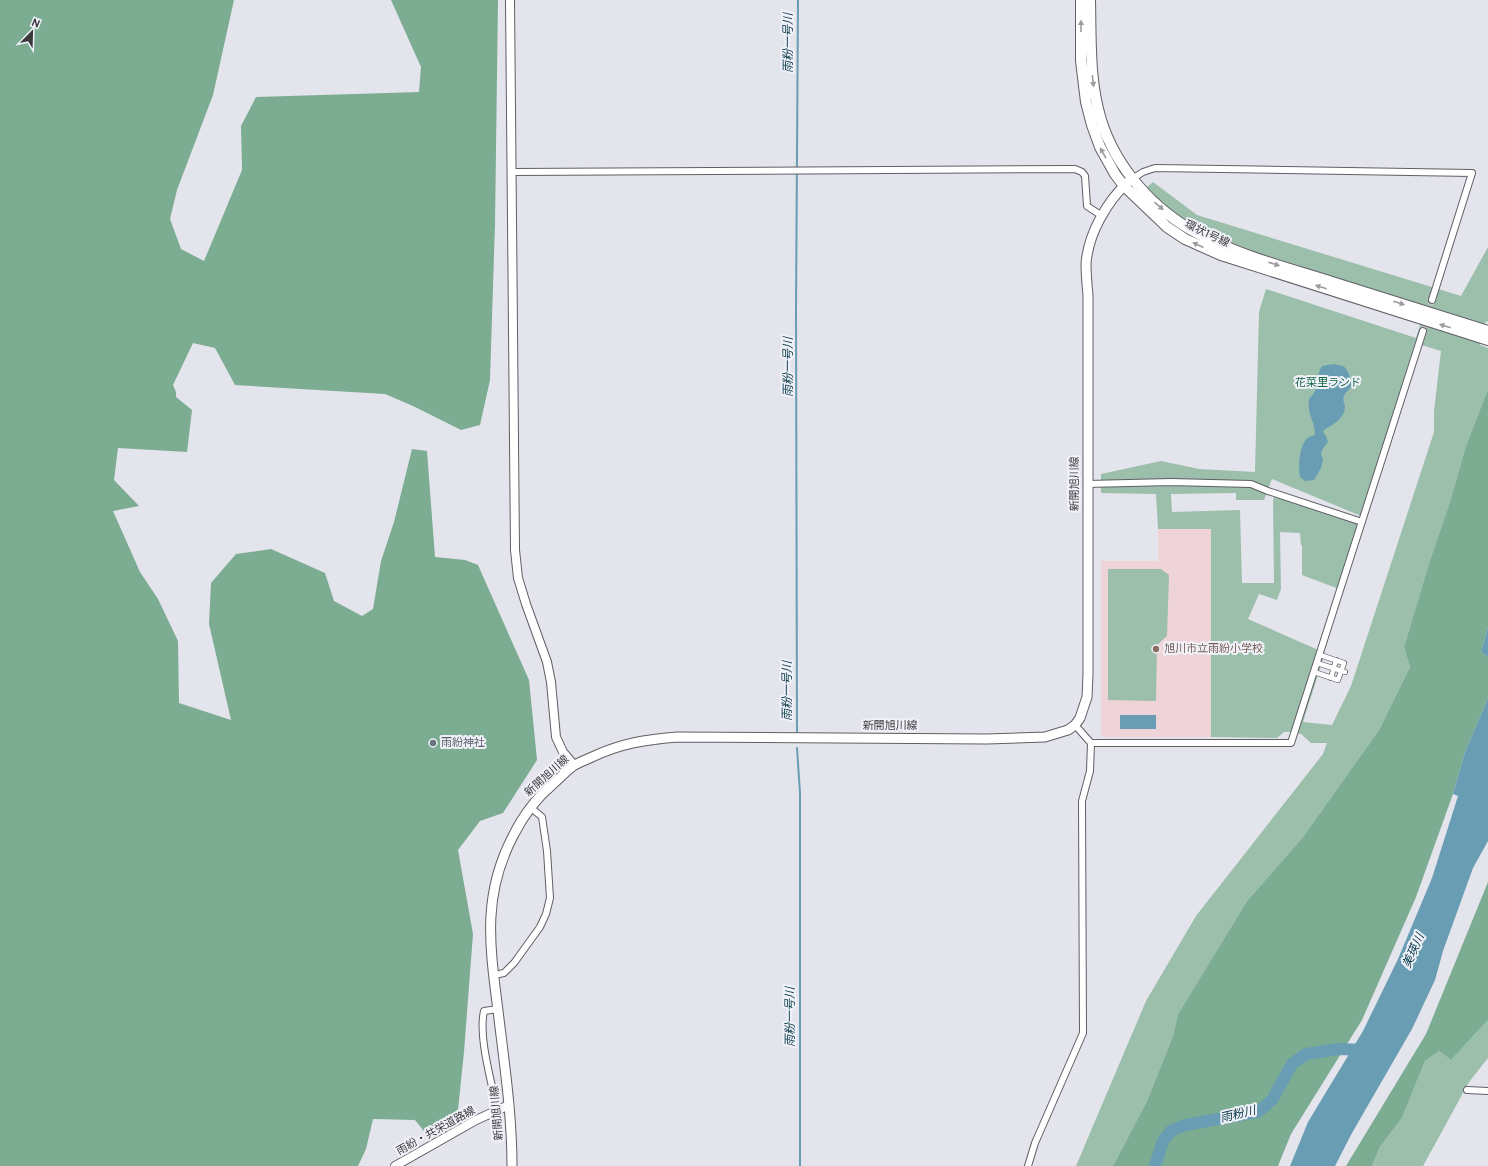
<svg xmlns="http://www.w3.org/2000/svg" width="1488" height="1166" font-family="Overpass,'Noto Sans JP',sans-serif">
	<rect width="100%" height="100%" fill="#e4e4ec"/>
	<path fill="#eed4d8" d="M1211,528V737H1101V561H1158V529Z"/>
	<path fill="#9bbfab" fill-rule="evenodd" d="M1153,182L1197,215L1461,296L1488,247V322L1486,321L1485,325L1228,244L1197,229L1166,208L1146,188Z
		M1266,289L1416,338L1421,322L1481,341L1480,345L1488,348V389L1466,446L1448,508L1430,560L1404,647L1410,667L1379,730L1303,837L1247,901L1178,1014L1173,1036L1147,1101L1113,1166H1076L1146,1001L1196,916L1323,754L1327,743H1311L1301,734L1291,732H1284L1277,738L1211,737V529H1158L1156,494L1101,493V474L1161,461L1199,469L1255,472L1259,312ZM1415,343L1441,351L1434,411V432L1351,686L1332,725L1303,722L1325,653L1248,619L1259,594L1277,600L1281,589L1280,532L1300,533L1301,545H1302V575L1339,589L1359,527L1357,522L1275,495L1273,500L1274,583H1242L1240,510L1172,512L1171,494L1236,493V500H1264L1272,479L1361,516Z
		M1108,569H1161L1169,575L1167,636L1157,645L1156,701L1108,700Z
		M1488,1020V1058L1469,1082L1423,1166H1372L1380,1147L1402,1118L1425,1061L1439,1051L1451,1060Z"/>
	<path fill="#7cac92" d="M0,0H234L213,95L177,190L170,219L181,249L204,261L242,170L241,126L256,97L419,92L421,67L391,0H498L495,224L490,380L480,425L461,430L413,406L385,394L235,385L215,348L193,343L173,385L176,392V397L192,410L187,452L118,448L114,480L139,506L113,511L140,572L158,599L178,641L179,703L231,720L209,624L211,583L236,554L271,549L325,573L334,601L362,616L373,609L381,561L394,522L412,449L427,451L435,557L465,560L478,565L529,680L537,760L503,813L480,821L458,850L473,934L464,1052L458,1110L428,1136L415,1120L373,1119L366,1149L358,1166H0Z
		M1488,389V627L1481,652L1488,657V698L1465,752L1453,794L1416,897L1362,1020L1291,1134L1278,1166H1113L1147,1101L1173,1036L1178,1014L1247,901L1303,837L1379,730L1410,667L1404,647L1430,560L1448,508L1466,446Z
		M1488,882V1020L1451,1060L1439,1051L1425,1061L1402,1118L1380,1147L1372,1166H1346L1426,1034Z"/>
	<path fill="#699db3" d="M1334,364C1337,365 1340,365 1343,366C1348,369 1352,380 1351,386C1350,390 1345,392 1344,396C1342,400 1345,404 1345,408C1344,419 1332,425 1324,430L1323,432L1326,436L1328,442L1322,450L1321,454L1323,460L1321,468L1314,480L1305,481L1300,477C1298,467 1299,443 1309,437C1310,436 1313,436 1315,435C1315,420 1307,416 1309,399C1322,386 1314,379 1322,366Z
		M1488,627V657L1481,652Z
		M1488,698V841L1473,868L1443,951L1435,980L1412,1029L1352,1133L1335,1166H1290L1308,1122L1363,1031L1398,959L1432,878L1458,796L1453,794L1465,752Z
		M1120,715H1156V729H1120Z"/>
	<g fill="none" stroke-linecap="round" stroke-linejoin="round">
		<path stroke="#699db3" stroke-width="2" d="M797,735L796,310L798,0
			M797,748L800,793V1166"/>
		<path stroke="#699db3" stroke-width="12" d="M1155,1166L1163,1141L1171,1131L1185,1125L1258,1112L1272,1100L1292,1064L1306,1054L1338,1049L1366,1050"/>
		<path stroke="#c2c2c9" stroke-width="6" stroke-dasharray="6 3" stroke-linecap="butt" d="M1423,331L1432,300"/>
		<g stroke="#5f5f65" stroke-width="6">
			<path id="pedestrian" d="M1317,663L1345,672
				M1314,672L1338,680L1344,663L1320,655
				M1331,678L1336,660"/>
		</g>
		<g stroke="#5f5f65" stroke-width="8">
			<path id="minor" d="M511,172L1075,169L1082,172L1085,176L1087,206L1102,216
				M1132,179L1143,172L1155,168L1472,173L1432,300
				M1087,484L1171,482L1251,484L1268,491L1362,522
				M1091,743H1291L1423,331
				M494,975L504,973L514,963L540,927L546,914L550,898L547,851L542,817L530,807
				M1467,1090L1488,1091
				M497,1110C492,1082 478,1038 484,1011L498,1009
				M1028,1166L1035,1143L1083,1033L1082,801L1090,771L1091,743L1075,725"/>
		</g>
		<g stroke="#5f5f65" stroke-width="10">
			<path id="tertiary" d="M510,0L515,550L518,578L526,604L547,662L551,682L556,737L563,752L574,765
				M395,1166L476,1120L509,1105"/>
		</g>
		<g stroke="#5f5f65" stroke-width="11">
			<path id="secondary" d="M512,1166C512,1117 505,1068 499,1019C491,952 480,899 513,836C523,816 535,799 553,784C560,778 566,771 573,766C579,762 586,760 592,757C622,743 644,740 677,737L987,739L1045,737L1068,730L1075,725L1080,718L1087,697L1088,674V295C1087,285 1086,275 1086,264C1088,234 1107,201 1129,181"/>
		</g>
		<g stroke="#5f5f65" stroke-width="12">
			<path id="primary" d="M1081,0V61L1086,102L1092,125L1100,147L1115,174L1124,186L1167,227L1185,239L1221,255L1488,340
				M1090,0C1091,40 1089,81 1101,120C1116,168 1154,211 1199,234C1240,256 1288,268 1332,282C1384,298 1436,315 1488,331"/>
		</g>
		<use href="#pedestrian" stroke="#fff" stroke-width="4.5"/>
		<use href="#minor" stroke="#fff" stroke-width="6"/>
		<use href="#tertiary" stroke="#fff" stroke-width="8"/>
		<use href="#secondary" stroke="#fff" stroke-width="9"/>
		<use href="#primary" stroke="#fff" stroke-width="10"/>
	</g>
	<defs><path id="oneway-solid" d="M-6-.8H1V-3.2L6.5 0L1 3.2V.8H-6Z"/></defs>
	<g fill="#9c9c9e">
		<use href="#oneway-solid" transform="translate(1081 26) rotate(-90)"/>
		<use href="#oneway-solid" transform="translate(1093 81) rotate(83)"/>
		<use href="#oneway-solid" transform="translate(1103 153) rotate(-119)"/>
		<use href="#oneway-solid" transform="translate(1159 206) rotate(41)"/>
		<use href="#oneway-solid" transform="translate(1198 245) rotate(-156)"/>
		<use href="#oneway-solid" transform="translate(1274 264) rotate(18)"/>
		<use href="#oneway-solid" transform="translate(1321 287) rotate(-163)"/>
		<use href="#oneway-solid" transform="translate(1399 303) rotate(17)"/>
		<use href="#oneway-solid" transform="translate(1445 326) rotate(-163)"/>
	</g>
	<circle fill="#8d6e63" stroke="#f1f2f9" stroke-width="1.5" cx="1156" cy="649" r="4"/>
	<circle fill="#6b7280" stroke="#f1f2f9" stroke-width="1.5" cx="433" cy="743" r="4"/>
	<g text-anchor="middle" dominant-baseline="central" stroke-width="4" stroke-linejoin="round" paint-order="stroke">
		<g font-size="11" fill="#3a3a3d" stroke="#f1f2f9">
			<text transform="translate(1207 234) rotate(25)">環状1号線</text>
			<text transform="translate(1075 484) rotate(-90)">新開旭川線</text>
			<text x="890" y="726">新開旭川線</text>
			<text transform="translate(547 776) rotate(-42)">新開旭川線</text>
			<text transform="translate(497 1113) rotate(-95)">新開旭川線</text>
			<text transform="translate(436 1131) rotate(-29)">雨紛・共栄道路線</text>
		</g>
		<g font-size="11" fill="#166745" stroke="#f1f2f9">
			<text x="1328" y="383">花菜里ランド</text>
		</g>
		<g font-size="11" fill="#785e54" stroke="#f1f2f9" text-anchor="start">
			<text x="1164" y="649">旭川市立雨紛小学校</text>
		</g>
		<g font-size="11" fill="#5b616d" stroke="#f1f2f9" text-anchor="start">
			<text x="441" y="743">雨紛神社</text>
		</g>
		<g font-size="12" font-style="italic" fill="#0a3a4a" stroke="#f1f2f9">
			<text transform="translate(789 43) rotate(-90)">雨粉一号川</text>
			<text transform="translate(789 367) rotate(-90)">雨粉一号川</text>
			<text transform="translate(788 691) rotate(-90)">雨粉一号川</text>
			<text transform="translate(1414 951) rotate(-66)">美瑛川</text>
			<text transform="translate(791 1017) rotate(-90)">雨粉一号川</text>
			<text transform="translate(1238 1115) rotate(-13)">雨粉川</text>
		</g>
	</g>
	<g transform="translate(32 32) rotate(23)" stroke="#f1f2f9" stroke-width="3" paint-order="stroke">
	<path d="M0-3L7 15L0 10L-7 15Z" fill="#3a3a3d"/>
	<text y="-6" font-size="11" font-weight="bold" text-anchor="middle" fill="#3a3a3d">N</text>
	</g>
</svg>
